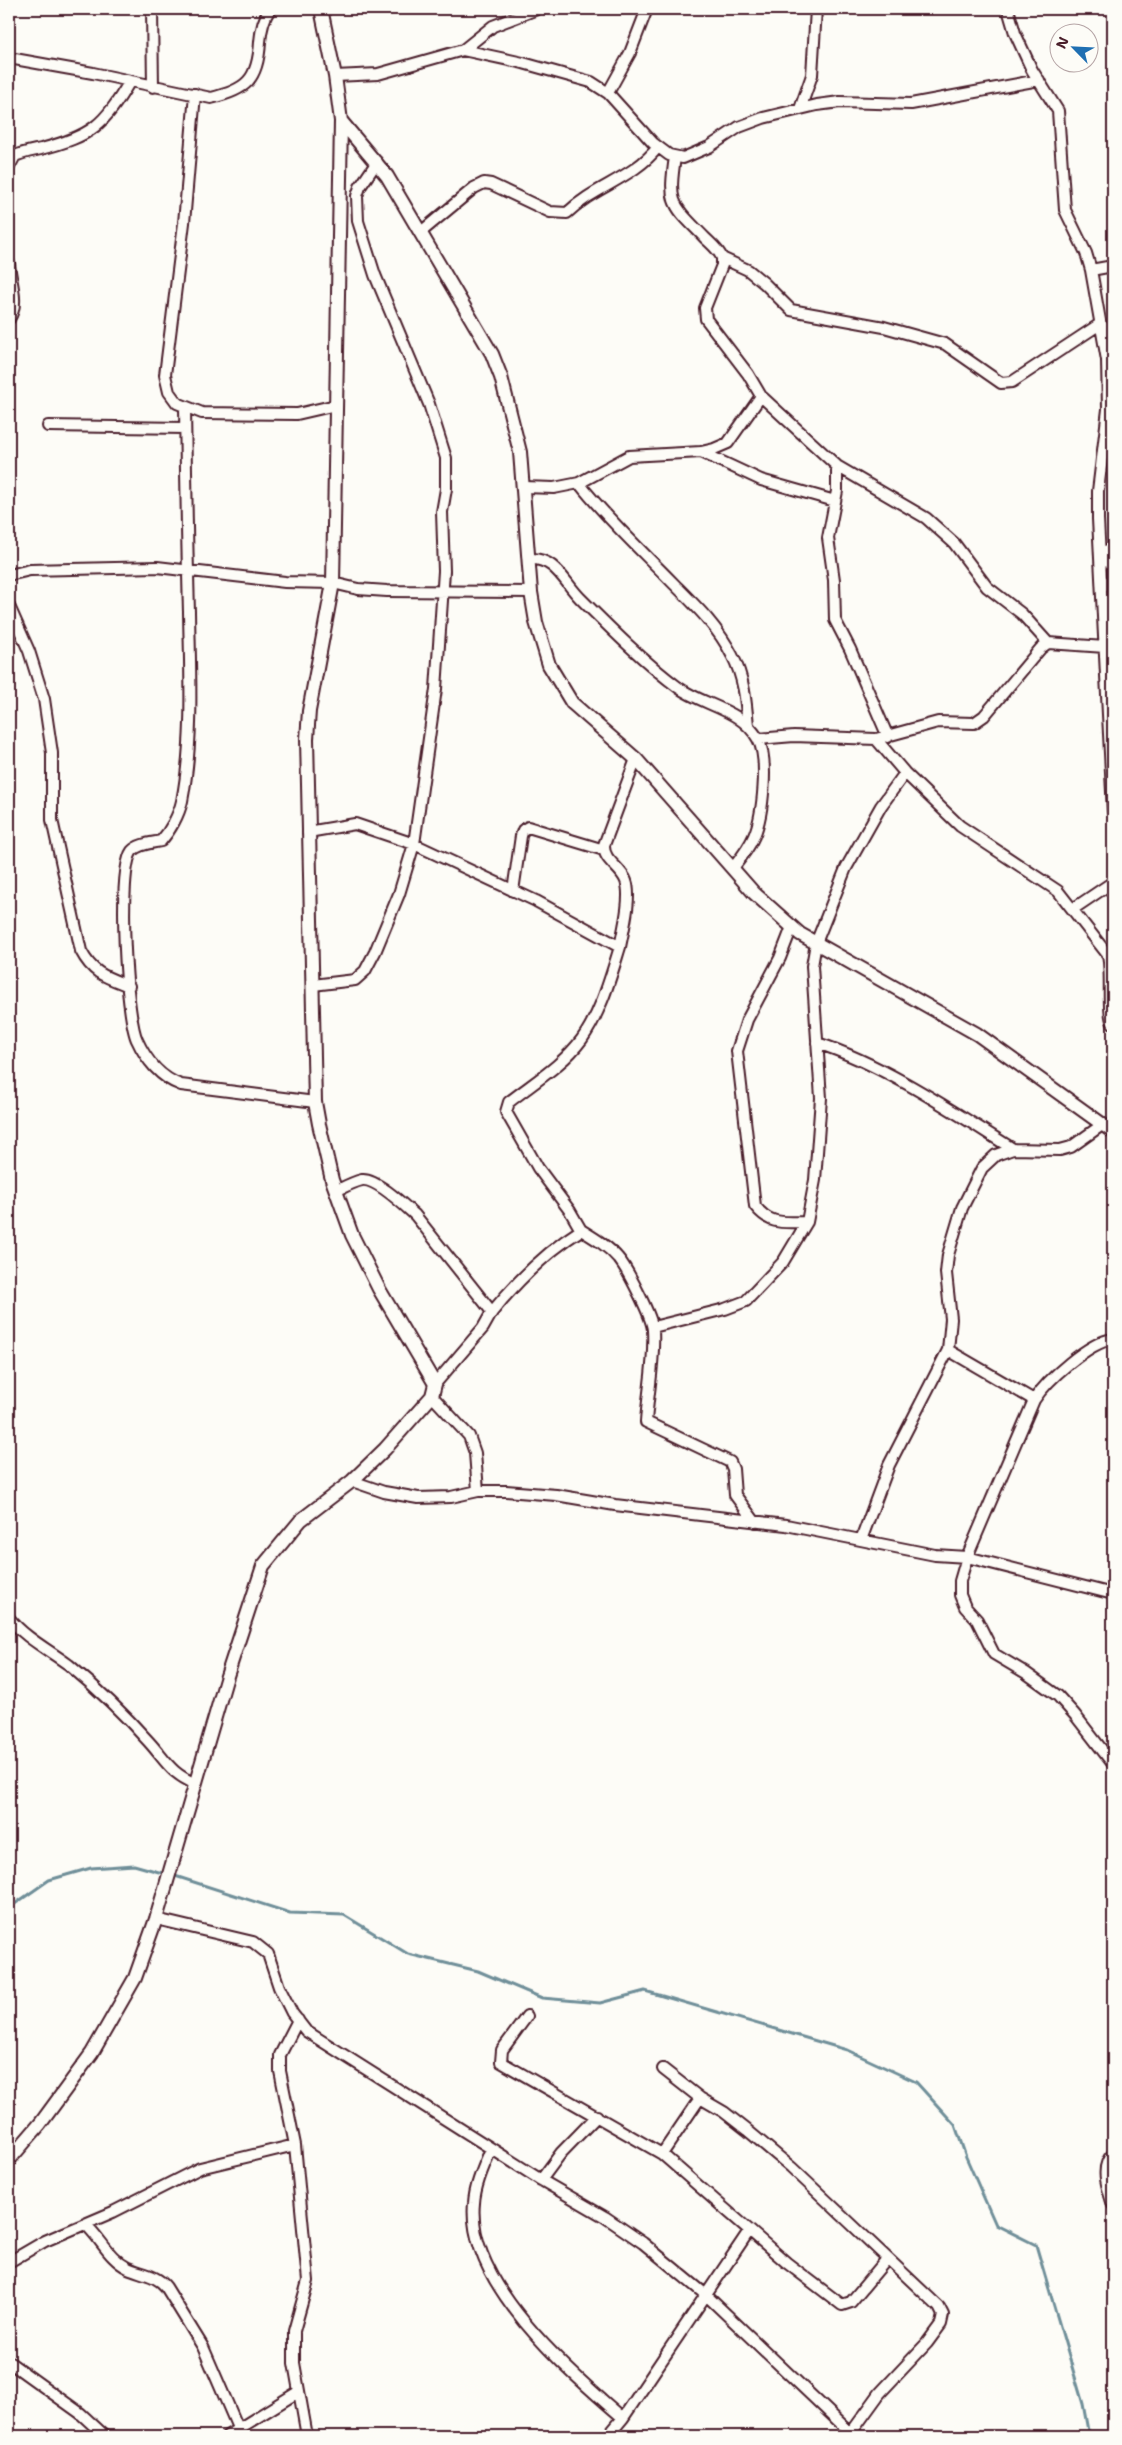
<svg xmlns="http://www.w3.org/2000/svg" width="1122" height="2445" font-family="'Shantell Sans',sans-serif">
	<rect width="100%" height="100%" fill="#fdfcf7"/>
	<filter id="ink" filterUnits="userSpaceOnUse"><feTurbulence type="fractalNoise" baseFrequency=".02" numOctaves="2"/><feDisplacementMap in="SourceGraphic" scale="10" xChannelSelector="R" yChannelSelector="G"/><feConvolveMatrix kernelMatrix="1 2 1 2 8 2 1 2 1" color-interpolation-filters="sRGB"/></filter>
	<g filter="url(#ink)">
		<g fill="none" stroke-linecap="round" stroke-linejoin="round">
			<path stroke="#708f99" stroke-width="3" d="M172,1875L290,1913L344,1915L408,1954L478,1971L542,1998L600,2003L645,1991L847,2050L916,2082L955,2125L966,2157L996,2225L1036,2245L1083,2404L1089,2436
				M9,1908L49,1880L91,1868L134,1865L166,1874"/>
			<g stroke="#4a1f2b" stroke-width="14">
				<path id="minor" d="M152,9L153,87
					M1008,9L1015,33L1032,70L1058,111L1065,210L1086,253L1091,270L1107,360L1108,409L1098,491V519L1113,812
					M463,50L493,26L537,9
					M9,58L93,73L211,98C246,90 258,80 260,42C261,30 263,19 270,9
					M335,76L378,74L463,50L523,63L591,82L608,93L653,143L669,155L683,158L709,147L739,127L763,118L817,105L840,102L911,104L1039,80
					M608,93L630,53L647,9
					M195,94L184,223L165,375L169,392L177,403L202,413L297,414L336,405
					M800,109L812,75L816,9
					M675,157C668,205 672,204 705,238C711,244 719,250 722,258V265L705,308L706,319L748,374L761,396L837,466L926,518L954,543L987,587L1022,614L1048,643
					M9,167L15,156C24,152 32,151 41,149C92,136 104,125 130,81
					M421,232L474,188L484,183L491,184L550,212L567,213C595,186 634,178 658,147
					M722,258L748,270L764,283L791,310L884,327L945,344L1001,383L1012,382L1100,324
					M9,263C10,281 20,303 9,319
					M1091,270L1113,266
					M1100,324L1113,333
					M185,407C186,475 187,543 189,612C190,674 194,739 182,801C179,815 170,831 161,841C152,843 138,844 132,851C117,871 126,1017 137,1040C146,1060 161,1078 181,1085L315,1102
					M48,426L185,428
					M701,452L761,480L835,501
					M837,466V491L828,538L834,580L835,620L850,649L888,737
					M579,483L629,456L701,452L714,449L728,443L761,396
					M524,487L554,488L579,483C607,519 643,552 674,584C696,606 718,627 732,655C744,677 746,701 748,726
					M1102,550L1113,569
					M529,559C555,557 564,582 580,598C611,629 644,662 679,688C705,706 741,709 758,739C769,759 763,815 754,836C749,848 741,858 733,868
					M9,575L30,570L157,567L285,582L333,583L358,589L387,591L531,592
					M1102,588L1113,578
					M9,606L29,651L44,699L52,753V820L81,951C93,974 106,977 129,986
					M758,739L794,736L876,739L938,722L974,723L984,716L1041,648L1048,643L1105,647L1113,644
					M876,739L905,773L960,826L1058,891L1108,955C1112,971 1107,1014 1113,1023
					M308,832L355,824L414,844L536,901L620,947C623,931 632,897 626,881C621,867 603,861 604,845L636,759
					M513,891L521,836L523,830L528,827L604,850
					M1073,909L1113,882
					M792,927L780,958L747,1020L737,1051L755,1206C771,1226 783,1222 807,1222
					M313,985L355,980L365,971L375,952L399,894L414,844L436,689L444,571L442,512L446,489V458L429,404L375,275L358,221L357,196L360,187L377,162
					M817,1043C883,1064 954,1112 1013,1149
					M336,1191C344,1187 353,1182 362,1180C376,1178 405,1206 415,1215L492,1312L483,1328L435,1384
					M581,1230L570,1211L538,1168L506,1112L509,1102C533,1083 563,1065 582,1039C601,1012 610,979 620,947
					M492,1312C518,1280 546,1252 581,1230C594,1238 608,1246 618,1258C627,1268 652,1317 653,1330C655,1361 648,1391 646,1422L730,1462L733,1469L735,1495L755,1522
					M653,1327L725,1309L746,1301L783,1262L807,1222L815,1180L821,1098L812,966L816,943L846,868L881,806L905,773
					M1113,1339C1089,1342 1047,1380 1034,1400L967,1557L960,1581V1595L965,1607L977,1620L994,1654L1026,1673L1058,1696L1075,1715L1113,1764
					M948,1350L1034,1400
					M432,1396L469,1436L475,1453L478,1491
					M352,1481L384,1492L418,1498L451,1497L478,1491H506L556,1495L615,1505L786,1525L935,1555L967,1557L1113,1594
					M861,1540L889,1465L948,1350L951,1319L946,1273L948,1255L962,1208L982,1168L996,1155L1013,1149L1060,1150L1071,1147L1102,1125
					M9,1618C25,1638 49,1650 69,1665C97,1688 125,1715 149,1742C167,1762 170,1773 196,1784
					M156,1919L253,1942L268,1954L279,1987L292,2013L306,2031L541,2180L605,2217L643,2243L706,2295L854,2436
					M527,2016L502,2050L501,2062L662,2154L787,2263L842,2305L851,2302L887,2259
					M298,2020L280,2055V2071L295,2145L308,2281L294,2331V2363L307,2436
					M663,2069L700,2098L724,2112L747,2130L791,2167L939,2307L943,2315L941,2324L927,2343L880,2393L851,2433
					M491,2149C484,2166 475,2185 474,2203C466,2282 568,2371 623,2418
					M662,2154L700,2098
					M1113,2154C1099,2167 1108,2189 1113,2205
					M541,2180L561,2153L597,2116
					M85,2224C100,2237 109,2259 128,2268C142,2274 157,2275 166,2287L203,2347L238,2428
					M9,2262L45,2241L113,2212L200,2168L295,2145
					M9,2362L80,2413L105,2436
					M227,2436L298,2392
					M608,2436L623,2418L749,2231"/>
			</g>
			<g stroke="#4a1f2b" stroke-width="16">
				<path id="tertiary" d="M321,9L335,76L341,121L387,176L492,354L501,377L520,452L531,592L536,622L549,665L572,703L636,759L754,893L800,934L977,1034L1113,1132
					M9,2160L40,2124L92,2053L135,1978L156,1919L227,1676L263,1566L301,1520L352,1481L385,1449L432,1396L435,1384L379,1289L352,1235L332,1180L319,1124L315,1102L307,739L309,711L333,583L341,121"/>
			</g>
			<use href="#minor" stroke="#fdfcf7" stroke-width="10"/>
			<use href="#tertiary" stroke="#fdfcf7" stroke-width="12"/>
		</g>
	</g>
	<rect width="1122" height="2445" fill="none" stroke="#fdfcf7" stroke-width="30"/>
	<rect x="15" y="15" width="1092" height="2415" fill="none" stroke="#4a1f2b" stroke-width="2" filter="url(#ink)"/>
	<g transform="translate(1074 48) rotate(294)"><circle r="24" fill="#fdfcf7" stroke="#b5a4a5"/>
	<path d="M0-4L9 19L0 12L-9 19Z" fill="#1f6fb2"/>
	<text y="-8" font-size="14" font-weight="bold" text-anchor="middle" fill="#4a1f2b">N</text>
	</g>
</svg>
